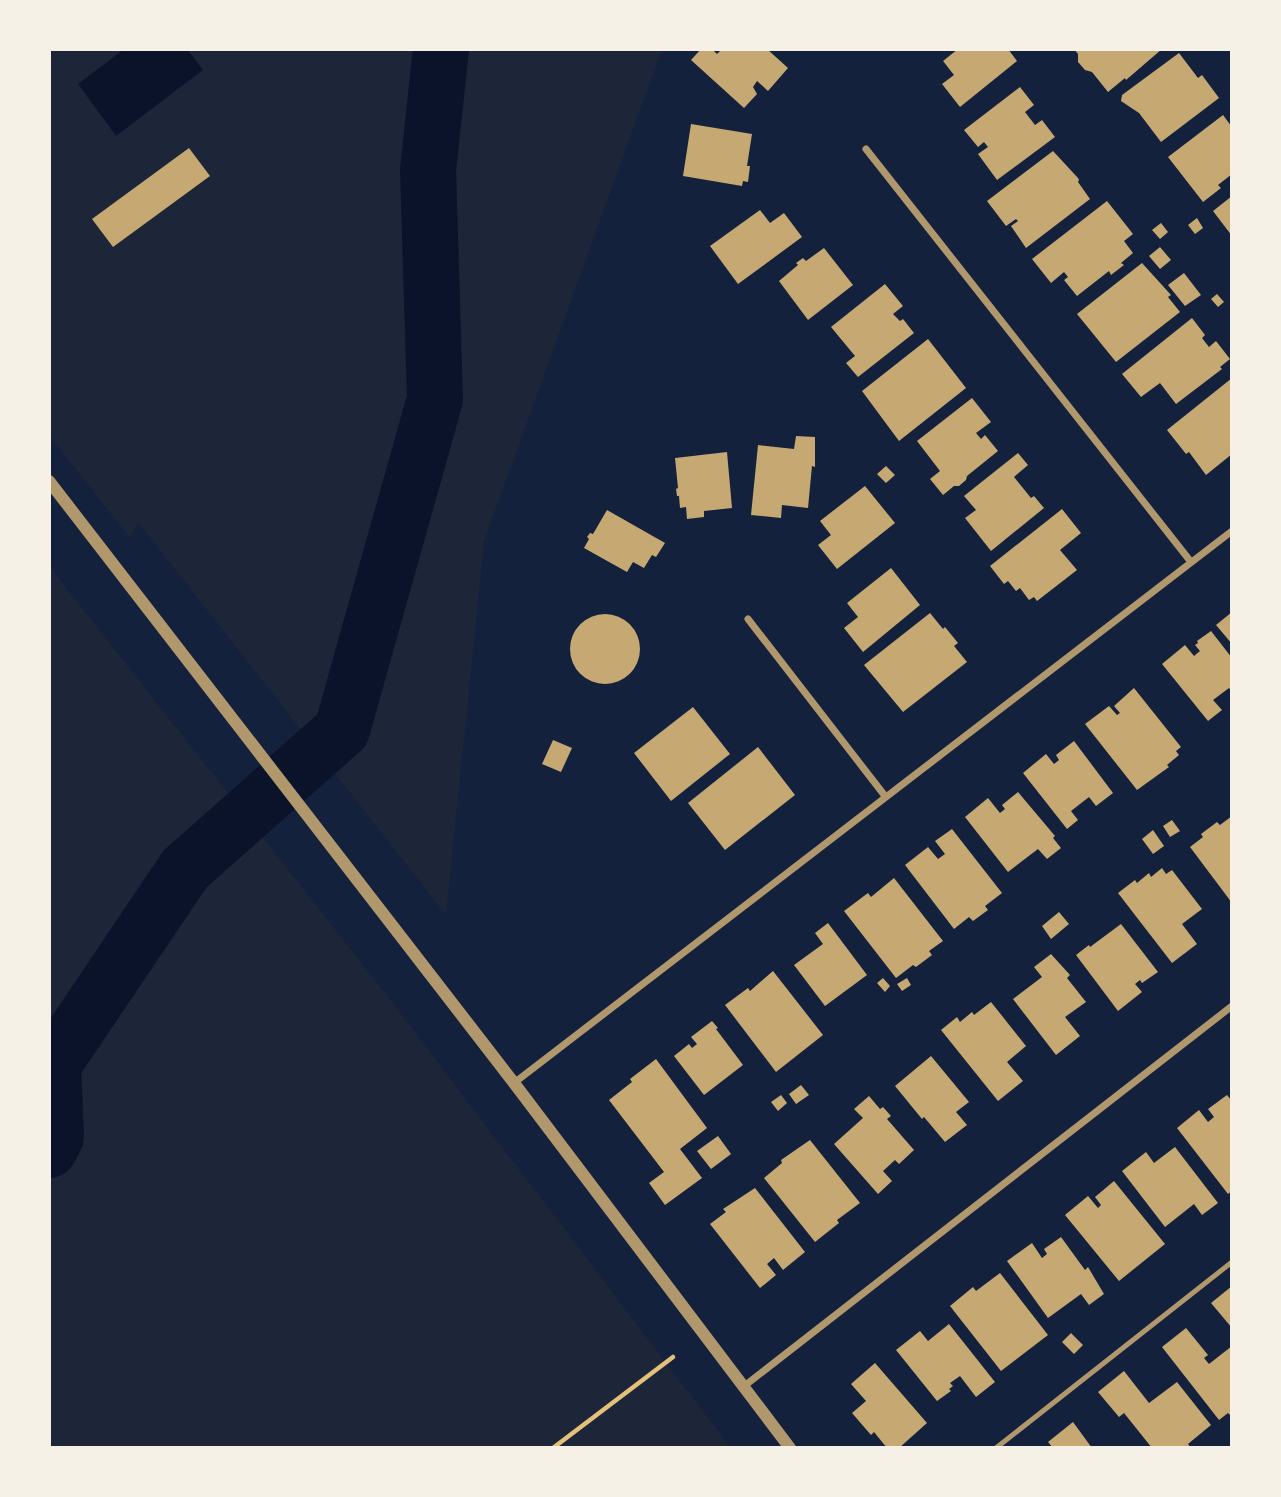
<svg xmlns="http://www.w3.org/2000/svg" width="1281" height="1497" font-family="Helvetica,sans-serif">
	<rect width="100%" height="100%" fill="#14213d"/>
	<path fill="#1d2539" d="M56,49H662L484,541L446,915L138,522L130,538L49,435V55Z
		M49,566L385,993L730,1447L49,1448Z"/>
	<path fill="#0b132b" d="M124,49H187L203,70L116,136L78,84Z"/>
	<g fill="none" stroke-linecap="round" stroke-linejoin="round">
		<path stroke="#0b132b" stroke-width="56" d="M49,1150L56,1137L53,1065L185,869L342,730L435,399L428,170L441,49"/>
	</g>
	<path fill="#c6a872" d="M701,49H712L717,54L722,49H767L788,68L768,91L757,81L753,87L757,94L744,108L691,60Z
		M958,49H1008L1017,61L960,107L942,84L954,75L943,61Z
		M1074,49H1162L1126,80L1125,78L1108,92L1092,72L1085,70L1078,62V54Z
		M1179,53L1198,78L1202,75L1219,98L1161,142L1139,113L1121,101L1122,95Z
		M1020,87L1034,105L1025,112L1035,125L1042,120L1055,137L997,180L978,154L988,147L984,142L978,147L964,130Z
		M1223,115L1232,127V174L1218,185L1221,188L1203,202L1168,157Z
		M691,124L752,134L747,166H750L748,182L743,181L742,186L683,176Z
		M189,148L210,176L113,247L92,219Z
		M1053,151L1078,178L1079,180L1078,182L1090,199L1026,248L1011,226L1018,221L1016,219L1006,226L987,201Z
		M1232,196V236L1213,211Z
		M1107,201L1133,234L1124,241L1133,253L1121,263L1124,265L1111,275L1109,271L1077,296L1064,280L1068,277L1064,272L1051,283L1032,259Z
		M760,210L770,223L784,213L802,237L738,284L710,246Z
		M1197,218L1203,228L1195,234L1188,225Z
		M1161,223L1168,232L1160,239L1152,230Z
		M1160,247L1171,260L1160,269L1149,256Z
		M824,248L853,285L808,320L779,281L798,265L796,263L803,258L806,261Z
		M1142,263L1171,295L1168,297L1180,312L1116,362L1077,314Z
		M1184,273L1201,295L1185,306L1168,285Z
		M885,284L903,306L893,314L900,321L903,319L914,333L858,377L846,363L855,356L831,327Z
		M1217,294L1224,302L1218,307L1211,299Z
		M1192,318L1205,335L1202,338L1209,347L1216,341L1230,359L1220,367L1222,369L1176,404L1160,383L1141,397L1122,374Z
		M928,339L966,388L899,441L862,391Z
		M1232,378V454L1206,475L1189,452L1186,454L1167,430Z
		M972,398L991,422L976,433L981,439L985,435L998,451L967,476L966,480L959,486H954L943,495L930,479L940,471L917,441Z
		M796,436L815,437V467L812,466L808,508L782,505L781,518L751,515L758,445L794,449Z
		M727,452L732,508L704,511V517L687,519L686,507L680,508L679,496H677L676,489L678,488L675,458Z
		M1018,453L1028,465L1014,477L1031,498L1034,496L1044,508L991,551L965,518L976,510L964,496Z
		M886,466L895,475L886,483L877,474Z
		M865,486L895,523L837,569L818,545L831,535L820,521Z
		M1062,509L1081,533L1060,550L1077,570L1037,601L1034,597L1029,600L1020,588L1016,591L1008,581L1004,584L990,566Z
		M607,510L665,543L656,557L652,555L644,568L633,562L627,572L584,548L589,539L587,537L590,533L593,534Z
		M891,568L920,605L863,652L844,628L858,617L847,603Z
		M1232,612V644L1216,625Z
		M930,613L943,629L945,627L958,643L954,646L967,662L903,712L864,665Z
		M570 649a35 35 0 1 1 70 0a35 35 0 1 1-70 0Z
		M1211,631L1232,658V692L1229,688L1213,700L1222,710L1208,721L1162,664L1185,645L1194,656L1200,651L1195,645L1198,643L1197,641Z
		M1134,688L1181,747L1176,751L1179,755L1167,765L1169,767L1137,790L1085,724L1109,706L1117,715L1120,713L1114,706Z
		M693,707L730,754L671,801L634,753Z
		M553,740L572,748L561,772L542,764Z
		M1074,741L1113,793L1096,806L1089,797L1071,811L1078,820L1067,829L1023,773L1046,754L1054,764L1059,760L1056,755Z
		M758,747L795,795L725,850L688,803Z
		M1018,792L1055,836L1053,838L1061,848L1047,859L1038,849L1008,872L965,817L988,798L1000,813L1005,809L1002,805Z
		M1232,816V903L1190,847L1203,837L1201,834L1217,822L1220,825Z
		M1172,820L1180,831L1170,837L1163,826Z
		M952,829L1002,893L985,906L988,910L973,921L969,917L954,929L905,865L928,847L938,859L945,854L935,841Z
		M1153,830L1164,846L1153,854L1142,839Z
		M1162,868L1166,874L1172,870L1202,909L1182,924L1197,944L1172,963L1118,893L1135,880L1137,883L1149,873L1151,877Z
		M894,878L943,941L929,951L932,955L916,967L913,965L896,978L844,911L868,893L871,897Z
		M1059,912L1069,924L1051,939L1042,926Z
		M828,923L867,975L825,1006L794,965L823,944L815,933Z
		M1121,924L1158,972L1142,983L1140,980L1135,984L1142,992L1118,1011L1076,955L1089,945L1090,947Z
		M1051,954L1070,975L1067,978L1086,1002L1065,1017L1080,1036L1056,1055L1013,999L1042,977L1034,967Z
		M773,971L823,1035L776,1072L725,1005L748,988L750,991Z
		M883,978L890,986L885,992L877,983Z
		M907,978L911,985L902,991L897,984Z
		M991,1002L1026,1046L1007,1062L1023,1081L998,1101L941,1030L957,1017L960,1022L972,1012L974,1015Z
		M712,1021L718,1028L716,1029L743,1065L704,1095L674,1056L689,1044L692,1048L697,1044L691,1037Z
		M931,1056L969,1102L956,1112L967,1125L945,1142L924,1117L922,1119L895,1086Z
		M656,1059L707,1128L680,1149L702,1178L665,1205L649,1183L664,1172L609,1100L632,1082L630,1079Z
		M801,1085L809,1095L796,1104L789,1094Z
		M781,1095L787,1103L778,1111L771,1102Z
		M1227,1095L1232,1101V1191L1228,1194L1177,1128L1199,1110L1208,1122L1214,1117L1208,1109Z
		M869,1096L880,1109L883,1107L891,1116L887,1119L914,1150L899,1164L895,1160L883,1171L892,1181L878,1194L834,1144L863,1118L854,1109Z
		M718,1136L731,1154L711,1169L697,1151Z
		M810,1140L860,1203L837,1220L839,1223L815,1242L764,1178L782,1163L781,1160Z
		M1175,1147L1218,1203L1202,1215L1194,1204L1165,1227L1122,1171L1146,1152L1154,1163Z
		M1114,1181L1165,1244L1119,1281L1065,1215L1088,1196L1098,1208L1101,1205L1095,1197Z
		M755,1188L805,1252L783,1270L774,1258L767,1264L776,1275L760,1288L710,1224L726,1212L723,1209Z
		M1061,1237L1085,1270L1088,1267L1104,1294L1089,1305L1081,1294L1048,1318L1007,1261L1032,1243L1042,1258L1047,1254L1044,1249Z
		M1000,1273L1048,1335L1001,1371L950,1306L973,1287L976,1291Z
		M1232,1286V1328L1211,1303Z
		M949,1324L995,1382L976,1397L960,1376L950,1383L953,1386L949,1389L951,1391L937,1401L896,1350L920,1331L928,1341Z
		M1186,1328L1208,1355L1204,1358L1209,1364L1232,1346V1417L1228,1413L1219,1420L1162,1347Z
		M1071,1333L1083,1345L1074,1354L1062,1342Z
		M875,1363L927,1423L899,1448H887L874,1432L871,1435L852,1413L866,1401L851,1384Z
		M1124,1371L1149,1403L1177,1382L1211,1425L1188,1444L1191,1448H1152L1124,1413L1119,1417L1098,1392Z
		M1073,1422L1092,1448H1053L1048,1442Z"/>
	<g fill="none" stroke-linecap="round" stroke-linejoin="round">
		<path stroke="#e5c07b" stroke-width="4.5" d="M553,1448L673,1357"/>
		<path stroke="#b1986c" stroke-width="5" d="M996,1448L1232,1262"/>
		<path stroke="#b1986c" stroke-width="7" d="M866,149L1191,562
			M748,619L885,796
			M514,1083L1232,531
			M743,1387L1232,1006"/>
		<path stroke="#b1986c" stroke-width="12" d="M49,481L514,1083L790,1448"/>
	</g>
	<rect width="1281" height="1497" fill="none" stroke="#f6f1e7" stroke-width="102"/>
</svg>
